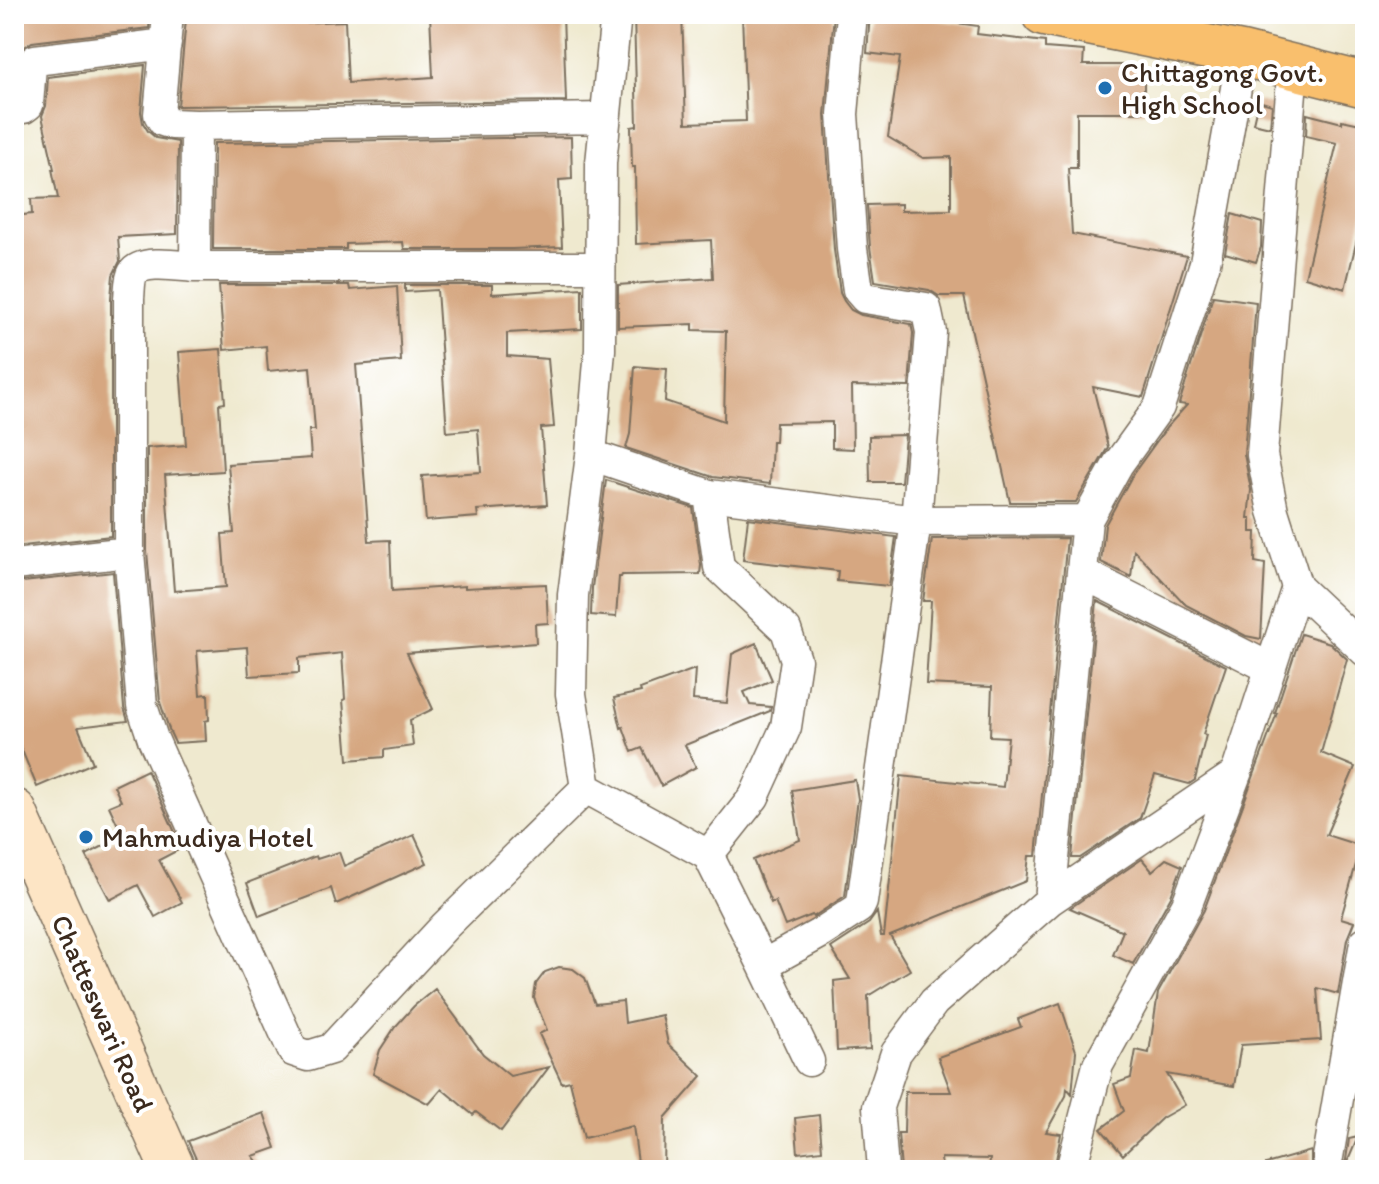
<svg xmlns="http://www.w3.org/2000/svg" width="1379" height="1184" font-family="Itim,sans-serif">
	<rect width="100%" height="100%" fill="#fff"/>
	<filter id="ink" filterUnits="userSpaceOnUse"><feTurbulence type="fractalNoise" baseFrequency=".0125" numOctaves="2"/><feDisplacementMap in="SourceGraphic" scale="16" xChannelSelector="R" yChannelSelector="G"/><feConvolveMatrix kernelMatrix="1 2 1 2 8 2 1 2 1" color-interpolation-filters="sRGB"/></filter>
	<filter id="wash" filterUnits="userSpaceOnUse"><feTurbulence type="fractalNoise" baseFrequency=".006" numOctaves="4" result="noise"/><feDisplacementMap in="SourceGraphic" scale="32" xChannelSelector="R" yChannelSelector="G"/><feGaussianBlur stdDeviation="1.8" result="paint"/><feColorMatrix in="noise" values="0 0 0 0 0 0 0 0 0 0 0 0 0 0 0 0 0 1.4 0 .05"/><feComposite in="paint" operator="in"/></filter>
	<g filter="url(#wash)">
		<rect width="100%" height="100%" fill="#efe9cf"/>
		<path fill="#f2d4be" d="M1316,14H1365V28Z"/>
		<g id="blocks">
			<path fill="#d6a781" d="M14,14H150L149,28L32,42L20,50L14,62Z
				M295,14L296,23L345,21L348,83L433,77L430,14H563L566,101L178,106L186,19Z
				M634,14H682L686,123L746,121L742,14H834L825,115L834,250L840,293L844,301L851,310L861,315L911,324L913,333L909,387L852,386L853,449L832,448V422L776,423L775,442H772L770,484L713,477L626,448L630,434L635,366L667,369L665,401L724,421L726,331L693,330V324L618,327V285L713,278L711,240L636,244L635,167H632L631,127L637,126Z
				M870,14H894L978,26L977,34L1045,42V48L1084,51L1083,65H1144V112H1077V168H1068L1072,234L1187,256L1143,397L1093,387L1108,447L1076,502H1010L964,296H939L929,290L875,281L870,247L867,205L901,204V211L951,210V157L923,158L888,137L900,57L867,53Z
				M145,65L141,112L143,123L148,131L156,138L178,142L177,234L118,237L120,261L113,275L111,298V536L14,547V432H18L14,348V216L32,214L31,199L58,198L52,169H54L42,116L46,106L48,77Z
				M1258,101L1272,105L1270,127L1253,123Z
				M1307,114L1342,123V120L1365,125V206L1345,289L1305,277L1337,143L1306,136Z
				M571,137L572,179L559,180L562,247L512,249H404L403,242L346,244V249H213L214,143Z
				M1232,214L1262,223L1261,247L1256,262L1225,253Z
				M219,285H349L350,290L397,286L401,361L356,365L369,541L390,540L392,591L465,586V588L546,584L548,623L535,624L536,643L407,653L433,709L410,720L413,746L384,750V757L348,760L343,700L345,699L342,653L299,658V673L249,676L247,647L197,651L200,695L208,694L209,720L205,721L206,741L175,743L170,732L160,702L147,551V448L186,445L179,352L221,349L225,403L219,404L223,471L165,475L174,591L226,587L222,534L234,533L228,464L311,458L309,430H315L310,367L268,371L266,346L224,350Z
				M405,285H492V294L582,288V329L507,333V356L548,359L554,427L541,428L547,505L477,510L478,517L426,521L422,476L481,472L478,429L447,432L437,290L405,292Z
				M1213,296L1256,302L1244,454L1251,490L1248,518H1251V532H1256L1255,562L1265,564L1261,639L1246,636L1186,605L1134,550L1131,577L1101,562L1105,525L1133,474L1167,427L1187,405L1179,404Z
				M905,435L901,482H870L869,436Z
				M606,480L693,508L701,565L700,574L622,575L621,577H619L616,617L591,615L592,588Z
				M748,518L896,537L889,586L837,581L838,571L743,560Z
				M1067,538L1036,856H1029L1026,881L890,936L910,970L868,996L870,1049L837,1051L834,981L850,979L831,948L869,923L877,912L881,936H884L901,776L1003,787L1008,737L990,736L992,687L926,684L931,601H923L932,539Z
				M113,572L124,708L128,721L78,727L93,763L37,787L14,731V583Z
				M1097,601L1226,666L1203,734L1206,735L1195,780L1189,784L1155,775L1140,818L1080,858H1072Z
				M1301,634L1330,643L1347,659L1321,753L1355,767L1326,835L1361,846L1341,918L1354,922L1347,939L1338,994L1317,988L1321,1040L1241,1045L1234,1086L1167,1074L1185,1105L1162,1118L1123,1155L1101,1129L1124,1111L1114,1084L1131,1078L1136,1050L1149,1053L1158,993L1204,910L1277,713H1275Z
				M756,643L772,680L744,692L750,705L771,707L770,711L685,745L696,767L661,786L642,748L632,752L623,727L621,728L614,698L641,692L640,689L695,669L693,700L727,703L732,654Z
				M147,770L182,848L159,860L182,902L155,917L138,885L110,900L86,855L123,836L109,806L121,801L114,786Z
				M855,780L858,799L845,896L813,917L812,915L785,926L775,901L771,903L753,860L800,840L792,790Z
				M414,835L427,863L336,904L331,888L259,916L247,883L316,856L317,859L339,852L344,866Z
				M1142,859L1152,871L1166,859L1182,866L1171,896L1133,964L1113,955L1123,931L1070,908Z
				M559,967L573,969L585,978L595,1004L623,1001L625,1023L662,1015L668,1044L702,1076L665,1118L664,1170H639L633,1126L584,1138L570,1081L562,1083L539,1034L547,1030L534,998L536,984L545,972Z
				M435,989L483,1054L510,1076L549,1067L501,1131L476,1112L473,1115L442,1089L429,1104L373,1074L380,1050L395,1027L414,1006Z
				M1060,1003L1076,1051L1072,1094L1067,1088L1066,1096L1046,1132L1061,1134L1054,1170H989L990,1159L941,1158L942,1170H901L898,1133H904L905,1092H951L938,1057L1021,1027L1018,1019Z
				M264,1113L276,1148L253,1156L264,1170H201L188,1141Z
				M819,1115L822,1150L798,1153L795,1118Z
				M1358,1137L1344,1170H1340L1346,1160L1349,1139Z
				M1311,1151V1162L1316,1170H1267L1266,1164Z"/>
		</g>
	</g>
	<g filter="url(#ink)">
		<use href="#blocks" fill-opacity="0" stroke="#7a6d5c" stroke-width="2"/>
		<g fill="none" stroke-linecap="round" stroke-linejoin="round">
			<g stroke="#7a6d5c" stroke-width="33">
				<path id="street" d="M168,14L159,114L163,121L172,124L196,125L195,267
					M616,14L601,163L600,350L591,455L573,595L571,694L586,788L708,855L754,797L786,727L796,660L786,630L719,567L709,495
					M1293,67L1262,455L1273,511L1297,587L1365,651
					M14,108H24L28,105L31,66L35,60L166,44
					M196,125L605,118
					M591,455L709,495L916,521L1087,520
					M14,565L129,552
					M1082,573L1270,668
					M586,788L445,926L331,1049L308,1056L293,1051L153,739L142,706L129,552V298C130,290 129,280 133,273C142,259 179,266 195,267H600
					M708,855L763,965
					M1050,900L1087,520L1118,464L1159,407L1205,263L1242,54
					M809,1061L763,965L819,934L859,908L862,902L916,521L931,332L926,308L865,298L858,290L852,249L843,114L852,14
					M1328,1157L1365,942
					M883,1170L878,1107L896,1053L934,1002L1050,900L1236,774
					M1071,1170L1098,1065L1187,904L1236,774L1297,587"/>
			</g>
			<g stroke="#7a6d5c" stroke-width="47">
				<path id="secondary" d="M14,811L173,1170"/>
			</g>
			<g stroke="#7a6d5c" stroke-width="47">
				<path id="primary" d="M1044,14L1242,54L1365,85"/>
			</g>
			<path stroke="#7a6d5c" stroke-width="5" stroke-dasharray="6 6" stroke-linecap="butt" d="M1331,14L1365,23"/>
			<use href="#street" stroke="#fff" stroke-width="30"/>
			<use href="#secondary" stroke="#fde5c5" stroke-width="44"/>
			<use href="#primary" stroke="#f9bf6d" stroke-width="44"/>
		</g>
	</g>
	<g fill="#1f6fb2" stroke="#fff" stroke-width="3">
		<circle cx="1105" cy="88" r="8"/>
		<circle cx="86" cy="837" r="8"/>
	</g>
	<g text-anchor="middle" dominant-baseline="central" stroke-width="8" stroke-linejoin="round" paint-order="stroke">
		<g font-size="28" fill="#3b2a1e" stroke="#fff" text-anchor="start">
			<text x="1121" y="72">Chittagong Govt.<tspan x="1121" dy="32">High School</tspan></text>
			<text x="102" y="837">Mahmudiya Hotel</text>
		</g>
		<g font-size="28" fill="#3b2a1e" stroke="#fff">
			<text transform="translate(103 1013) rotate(66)">Chatteswari Road</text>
		</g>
	</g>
	<rect width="1379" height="1184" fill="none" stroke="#fff" stroke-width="48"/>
</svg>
